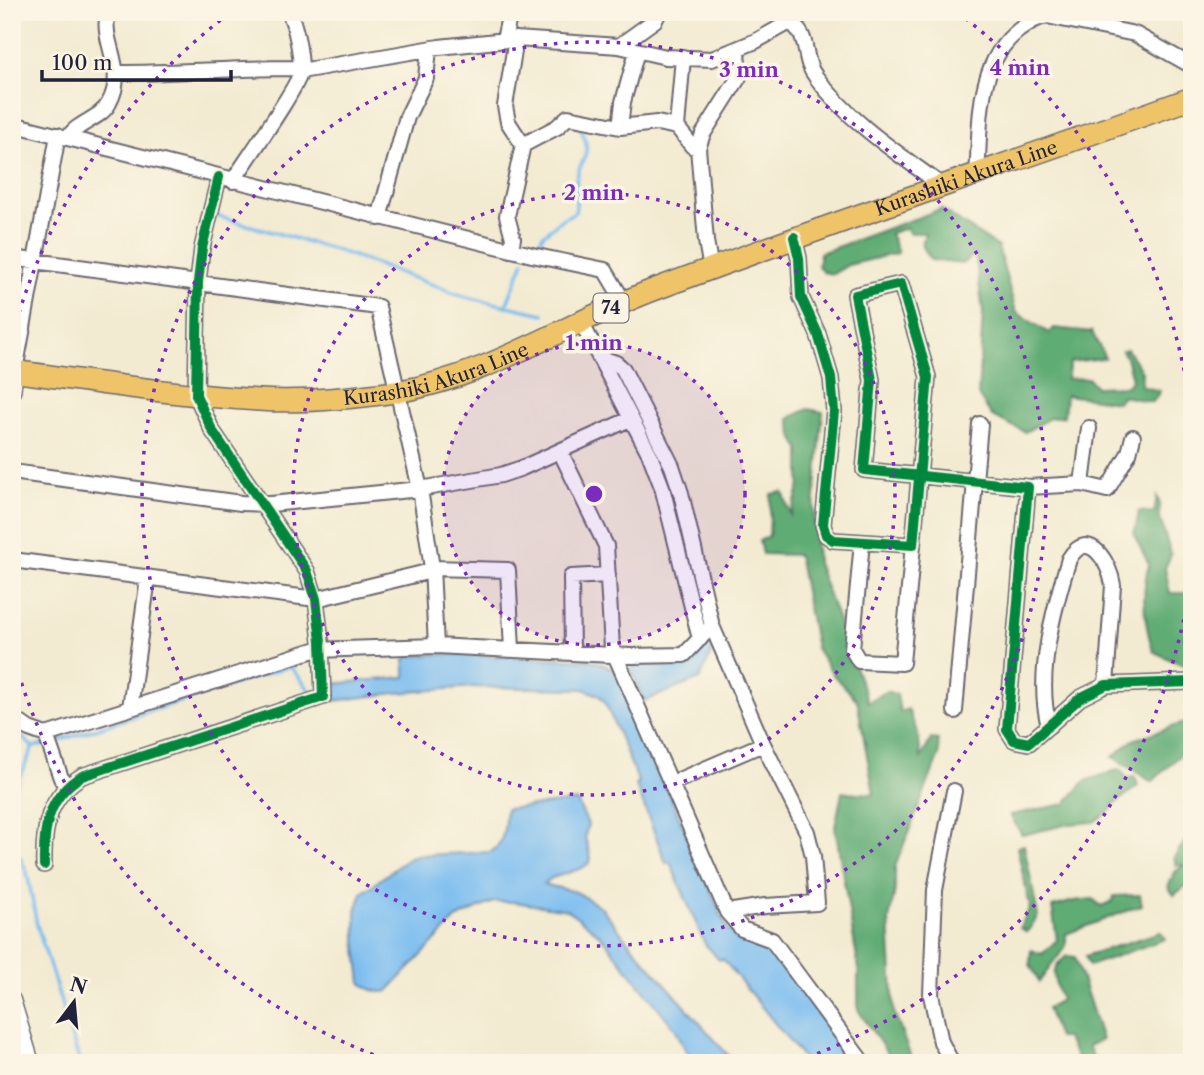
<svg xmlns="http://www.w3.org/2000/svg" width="1204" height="1075" font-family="'Libre Caslon Text',serif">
	<rect width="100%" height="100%" fill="#fcf5e5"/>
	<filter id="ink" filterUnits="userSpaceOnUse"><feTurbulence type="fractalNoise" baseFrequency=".0143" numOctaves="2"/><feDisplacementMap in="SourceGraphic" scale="14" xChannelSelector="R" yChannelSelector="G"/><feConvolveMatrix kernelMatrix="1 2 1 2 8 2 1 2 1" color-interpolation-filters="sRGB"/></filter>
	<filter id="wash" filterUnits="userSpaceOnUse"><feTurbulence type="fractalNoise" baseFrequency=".00686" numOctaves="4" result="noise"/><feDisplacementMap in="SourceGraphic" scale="28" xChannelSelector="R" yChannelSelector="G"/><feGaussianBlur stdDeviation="1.57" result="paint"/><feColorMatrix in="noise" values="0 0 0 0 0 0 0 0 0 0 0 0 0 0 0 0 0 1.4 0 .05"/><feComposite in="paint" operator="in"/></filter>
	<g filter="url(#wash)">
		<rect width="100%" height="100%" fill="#f3ebd1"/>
		<path fill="#60ac74" stroke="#416758" stroke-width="2" d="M941,209L998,247L1016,312L1049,333L1054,328L1092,332L1105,358L1070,362L1067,379L1088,378L1096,387L1127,386L1132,379L1126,357L1122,351L1127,349L1142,372L1141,386L1160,391L1153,402L1122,396L1118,402L1066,395L1064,416L1050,418L1025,432L992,416L978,395L983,312L975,254L962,264L931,260L922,245L925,233H909L907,228L890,233L898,253L848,265L833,274L823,272L818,266L820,253Z
			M808,409L823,412L814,508L817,563L868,702L887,691L897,695L900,712L908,709L918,734L921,758L931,739L938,740L939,755L895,867V890L889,920L894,1012L911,1057L916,1063H894L858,1010V965L835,827L842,792L874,794L857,700L834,676L816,648L798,555L762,554L759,541L769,536L771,494L783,492L791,515L800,485V449L794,439L789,418Z
			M1157,497L1160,504L1159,515L1171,555L1165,568L1170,593H1189L1192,603V638L1189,641L1192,645V668L1169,659L1153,651C1144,623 1141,592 1149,564L1134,535L1139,511L1154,513Z
			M1192,720V748L1182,753L1152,782L1113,757L1133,740Z
			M1120,769L1127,778L1135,777L1138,786L1113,805L1110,811L1094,822L1069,824L1022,835L1010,815L1065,804L1085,781Z
			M1192,832V865L1189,869L1192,871V886L1187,885L1174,895L1168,887L1175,872L1184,865H1176L1174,857Z
			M1024,845L1038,916L1027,932L1020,928L1030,907L1017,847Z
			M1140,895L1142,905L1066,934V946L1039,982L1030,964L1031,950L1042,954L1057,940L1052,907L1074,901L1093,899L1101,906L1113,901L1114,896Z
			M1161,932L1165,939L1089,966L1085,956Z
			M1067,956L1075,957L1102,1040L1088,1046L1096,1063H1080L1066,1038H1058L1047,1008L1061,1000C1055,981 1047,970 1067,956Z"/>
		<path fill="#7bbdf0" stroke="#4e7096" stroke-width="2" d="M711,639L713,649L700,679L644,701L631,669L635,663L685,665L707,645V640Z
			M446,654L591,660L605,665L617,673L728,931L771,946L856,1063H807L723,959L719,960L705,944L670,862L666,863L636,785L639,783L605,702L599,695L584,689L473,687L395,693L333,701L332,684L405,677V661L408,656Z
			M577,801L588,824L585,837L591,858L589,863L582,868L552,878L543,884L576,892L601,907L626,939L735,1063H699L686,1051L676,1030L600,935L568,910L514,902H494L479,908L456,919L388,991C379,994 367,989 361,982L356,940V911L362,893L409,858L421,855L491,852C506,842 504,825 506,809Z"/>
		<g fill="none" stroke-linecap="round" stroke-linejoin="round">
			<path stroke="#7bbdf0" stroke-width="3.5" d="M216,216L339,251L466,297L544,314
				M539,249L542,236L562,219L575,212C578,202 575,194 576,184C577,158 597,157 579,127
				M506,306L524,261
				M629,399L646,429
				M651,439L673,496L685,552
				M695,590L704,627
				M12,729L33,747L12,795
				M52,743L290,666L311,692
				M33,747L45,745
				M12,841L27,872L37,925L80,1063"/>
		</g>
	</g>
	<g filter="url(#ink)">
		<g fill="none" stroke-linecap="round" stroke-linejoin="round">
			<g stroke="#6b6870" stroke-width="18">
				<path id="minor" d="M792,22C795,27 800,31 802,36C808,50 805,63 816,77C850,123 899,154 944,187
					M504,40L510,12
					M619,46L655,20L659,12
					M118,73C177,73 236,68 295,68L301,71L439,47L516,39L619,46L666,57L712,59L756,41L808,12
					M12,124L532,255L605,270L624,302
					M620,127L623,102L637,51
					M677,127L683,57
					M68,138C77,122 101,119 109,103C128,68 100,44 108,12
					M523,145L557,127L568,117L620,127L657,123L677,127L692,146L698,148
					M977,175C981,125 975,64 1019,30C1029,23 1035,18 1047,16L1135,34L1192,66
					M233,181C243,165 301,83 301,70C301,55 296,26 289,12
					M379,218L407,117L426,78L429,49
					M794,237L799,258L801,297L818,334L831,378L834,411L823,525L826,535L833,540L913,545L928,377L901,284L855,295L872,380L864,470L1028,487L1007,729L1014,740L1029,743L1080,698L1106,685L1190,682
					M511,250L513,238L507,216L523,145L508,122L505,106L516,39
					M12,258L378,307L420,489L432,568L436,646
					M711,269L706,241L698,148L703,134L739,77L737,51
					M581,322L649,453L662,487L700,639
					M599,357L616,363L623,369L672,466L681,493L712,626L763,744L807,832L813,856L817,903L765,906L727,912
					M15,371L58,135
					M560,451L606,546L612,648L727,912L742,929L772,940L863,1063
					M12,472L241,503L271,504L420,489L501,475L522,468L630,419
					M1082,484L1089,428
					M1028,487L1082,484L1107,490L1129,453L1133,437
					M862,542L852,649L859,661L902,663L913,545
					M12,560L316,599L423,573L432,568L508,570L512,650
					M572,653L571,577L608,575
					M130,708L148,578
					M955,711L980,424
					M12,717L29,729L46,735L314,650L436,646L631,656L684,655L712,626
					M1049,726C1035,676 1054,608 1069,559C1089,526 1110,564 1113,585L1106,685
					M46,735L61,778L67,787
					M672,783L763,744
					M44,865C43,828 48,796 82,776L323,697L321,641L316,599L307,571L212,430L196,395L198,282L202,248L219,177
					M952,1063L941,1042L931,995L935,890L954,791"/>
			</g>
			<g stroke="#6b6870" stroke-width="19">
				<path id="tertiary" d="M12,392L15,371
					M12,1000L31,1063"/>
			</g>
			<g stroke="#6b6870" stroke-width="24">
				<g id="primary">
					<path id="s1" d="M12,371C94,382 176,395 259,400C303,403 351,398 395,392C485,378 564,325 648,292C828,224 1011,163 1192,98"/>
				</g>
			</g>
			<use href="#minor" stroke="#fff" stroke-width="14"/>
			<use href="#tertiary" stroke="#fff" stroke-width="16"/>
			<use href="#primary" stroke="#efc469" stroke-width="21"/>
			<g stroke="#fcf5e5" stroke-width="15">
				<path id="cycleway" d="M794,237L799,258L801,297L818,334L831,378L834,411L823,525L826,535L833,540L913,545L928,377L901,284L855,295L872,380L864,470L1028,487L1007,729L1014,740L1029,743L1080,698L1106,685L1190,682
					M44,865C43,828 48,796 82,776L323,697L321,641L316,599L307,571L212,430L196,395L198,282L202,248L219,177"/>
			</g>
			<use href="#cycleway" stroke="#00873e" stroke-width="10"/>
		</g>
	</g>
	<circle cx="594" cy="494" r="151" fill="#7b2cbf" fill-opacity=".12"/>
	<g fill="none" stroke="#7b2cbf" stroke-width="3.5" stroke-dasharray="3.5 7">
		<circle cx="594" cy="494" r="151"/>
		<circle cx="594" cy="494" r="301"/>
		<circle cx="594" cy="494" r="452"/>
		<path d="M1191 578A603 603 0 0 1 795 1062M393 1062A603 603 0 0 1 13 655M13 333A603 603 0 0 1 231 12M957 12A603 603 0 0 1 1191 410"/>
	</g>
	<g text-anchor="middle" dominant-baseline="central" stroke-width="7" stroke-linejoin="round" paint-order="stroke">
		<rect fill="#fcf5e5" stroke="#63616e" stroke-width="2" x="593.5" y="293.5" width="35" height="29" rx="5"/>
		<g font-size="18" font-weight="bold" fill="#22223b">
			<text x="611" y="308">74</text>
		</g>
		<g font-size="19" fill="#22223b" stroke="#fcf5e5">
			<text stroke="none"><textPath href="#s1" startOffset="996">Kurashiki Akura Line</textPath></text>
			<text stroke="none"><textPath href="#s1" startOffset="429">Kurashiki Akura Line</textPath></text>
		</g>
	</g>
	<circle cx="594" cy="494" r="10" fill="#7b2cbf" stroke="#fcf5e5" stroke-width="3.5"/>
	<g font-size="21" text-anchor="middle" font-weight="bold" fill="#7b2cbf" stroke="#fcf5e5" stroke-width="7" stroke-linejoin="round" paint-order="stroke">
		<text x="1020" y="75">4 min</text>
		<text x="749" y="77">3 min</text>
		<text x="594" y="200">2 min</text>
		<text x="594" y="350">1 min</text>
	</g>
	<rect width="1204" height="1075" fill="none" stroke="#fcf5e5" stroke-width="42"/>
	<g transform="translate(74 1002) rotate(16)" stroke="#fcf5e5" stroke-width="5" paint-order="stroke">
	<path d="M0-5L12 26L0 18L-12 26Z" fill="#22223b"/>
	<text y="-10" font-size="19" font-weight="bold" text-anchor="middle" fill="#22223b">N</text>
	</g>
	<path d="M42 70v10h189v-10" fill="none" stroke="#22223b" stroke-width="3.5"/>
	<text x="52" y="70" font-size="21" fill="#22223b" stroke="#fcf5e5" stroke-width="5" paint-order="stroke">100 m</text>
</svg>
